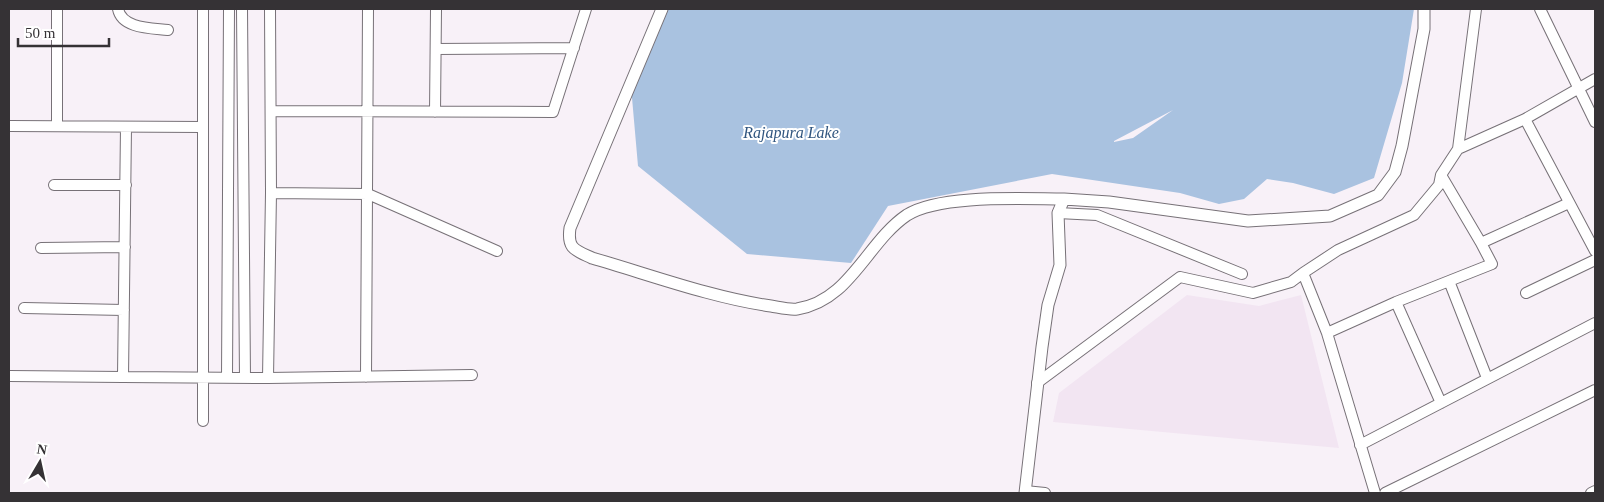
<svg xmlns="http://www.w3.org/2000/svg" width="1604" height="502" font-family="Georgia,serif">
	<rect width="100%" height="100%" fill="#f8f1f8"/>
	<path fill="#f2e5f2" d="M1187,295L1259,306L1301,295L1339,448L1053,422L1059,393Z"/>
	<path fill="#a9c2e0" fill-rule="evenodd" d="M659,9H1414L1402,83L1374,178L1334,194L1293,183L1267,179L1244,199L1219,204L1180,193L1052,174L888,206L851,263L747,254L638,166L630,75ZM1173,110L1133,138L1114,142V141Z"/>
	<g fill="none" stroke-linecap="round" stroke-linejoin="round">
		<g stroke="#777177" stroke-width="12">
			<path id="minor" d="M118,9C122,29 152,28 168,30
				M242,9L245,378
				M270,9L271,193L268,378L472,375
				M1540,9L1595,122
				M436,49L574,48
				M271,111L553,112L586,9
				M435,112L436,9
				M1525,119L1595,79
				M9,126L203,127
				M57,126V9
				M126,127L123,377L268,378
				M1458,149L1476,9
				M1441,175L1481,243
				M54,185H126
				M271,193L368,194L497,251
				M1058,213L1097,215L1242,274
				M41,248L125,247
				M1303,273L1338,250L1414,215L1439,185L1441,175L1458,149L1525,119L1595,251
				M1449,281L1487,378
				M1526,293L1595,260
				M24,308L124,310
				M1327,333L1396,302
				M9,376L123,377
				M366,377L368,9
				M227,378L229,9
				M1037,383L1180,277L1253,293L1291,282L1303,273L1327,333L1375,493
				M1441,403L1396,302L1492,264L1481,243L1569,203
				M203,421V9
				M1360,445L1595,323
				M1025,491L1045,493
				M1385,493L1595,390
				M1591,493L1595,491"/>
		</g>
		<g stroke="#777177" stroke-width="13">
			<path id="tertiary" d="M662,9L570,228C567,249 575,250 592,258C648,274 713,298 771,306C778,307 789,310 797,309C850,301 867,242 907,215C940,194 1024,199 1064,199
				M1025,493L1042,347L1048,305L1060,265L1058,213L1064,199L1109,202L1248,221L1330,216L1378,195L1395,172L1402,146L1424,29V9"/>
		</g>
		<use href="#minor" stroke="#fff" stroke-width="10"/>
		<use href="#tertiary" stroke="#fff" stroke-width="11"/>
	</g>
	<g text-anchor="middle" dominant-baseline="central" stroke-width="4" stroke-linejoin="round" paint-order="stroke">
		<g font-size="16" font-style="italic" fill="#30557f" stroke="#fff">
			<text x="791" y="132">Rajapura Lake</text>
		</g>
	</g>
	<rect width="1604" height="502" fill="none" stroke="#353235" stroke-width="20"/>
	<g transform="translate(40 462) rotate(9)" stroke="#ffffff" stroke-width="4" paint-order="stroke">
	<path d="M0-4L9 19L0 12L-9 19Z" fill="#353235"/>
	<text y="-8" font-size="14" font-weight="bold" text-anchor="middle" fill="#353235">N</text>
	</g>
	<path d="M18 38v8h91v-8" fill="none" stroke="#353235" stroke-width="2.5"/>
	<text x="25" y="38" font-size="15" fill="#353235" stroke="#ffffff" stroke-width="4" paint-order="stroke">50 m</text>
</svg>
